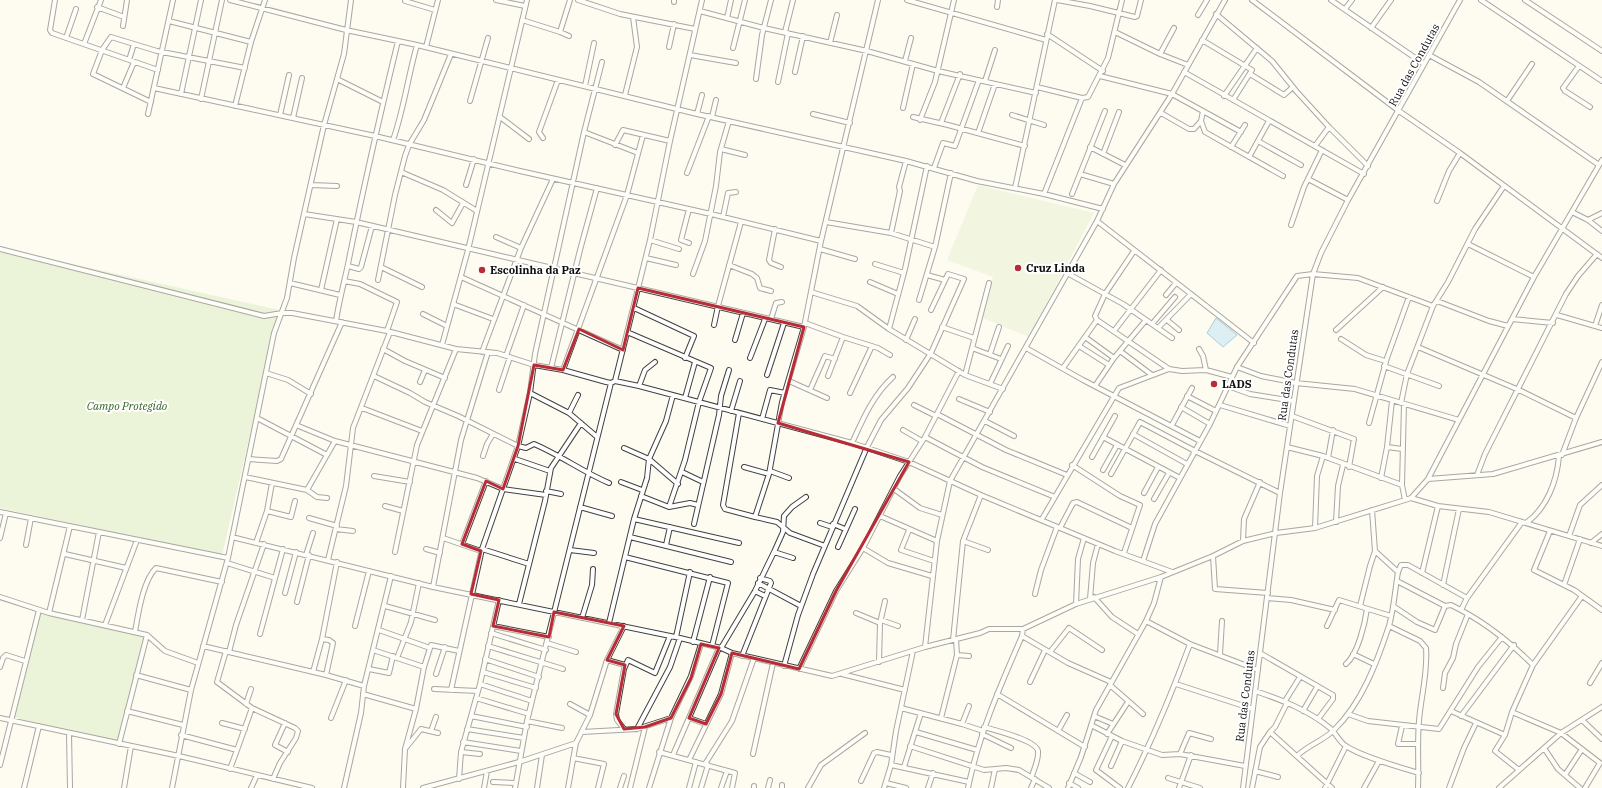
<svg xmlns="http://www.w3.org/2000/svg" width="1602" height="788" font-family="'IBM Plex Serif',serif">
	<rect width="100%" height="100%" fill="#fefbf0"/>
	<path fill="#d4e8bb" d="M0,248L279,310L222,555L0,508Z
		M41,610L147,636L121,743L13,717Z"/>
	<path fill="#e4efcd" d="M978,185L1094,213L1029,337L983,318L993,277L947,260Z"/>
	<path fill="#b7dff3" stroke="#4296c7" d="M1216,318L1237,335L1223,347L1207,333Z"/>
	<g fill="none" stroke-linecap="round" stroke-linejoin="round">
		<g stroke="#414141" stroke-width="6">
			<path id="minor" d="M55,0L50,30L52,33L158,70
				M230,0L346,30L417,45L697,114L906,161L977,181L1044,194L1103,209
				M496,0L525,6
				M578,0L620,14L695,29
				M907,0L1046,40
				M1057,0L1090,6L1135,17L1137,16L1141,0
				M1252,0L1399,111L1460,153L1602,258
				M1331,0L1424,64
				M1481,0L1602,81
				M1525,0L1602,51
				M405,1L435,10
				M674,2V0
				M97,7L124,17
				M997,7L998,0
				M1345,9L1352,0
				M700,11L764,28L867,51L938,71L1036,93
				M1216,14L1272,61L1297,92L1329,127L1368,166
				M1198,15L1207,0
				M727,18L731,0
				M522,20L560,32L569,36
				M169,21L251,42
				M123,26L127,0
				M1371,28L1391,0
				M560,32L570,0
				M785,32L793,0
				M1115,32L1160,54L1188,65
				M1047,34L1103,71
				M66,38L76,9
				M1202,40L1252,70L1233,100
				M830,43L837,15
				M84,44L101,0
				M426,47L438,0
				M669,47L674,24
				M733,48L745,0
				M1160,54L1174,28
				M690,55L736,63
				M1429,55L1479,82L1599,165
				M129,60L134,44
				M905,61L911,38
				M1579,66L1563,88L1565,91L1590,107
				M795,72L803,36
				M1184,72L1364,174
				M1250,74L1284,95L1293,87
				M1100,76L1172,94L1241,132
				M337,79L383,102
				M756,79L762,35L771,0
				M985,81L995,50
				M778,82L788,33
				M585,86L594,43
				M1037,87L1082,98L1088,97L1108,58L1122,0
				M123,88L134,62
				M154,88L375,136L520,171L711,214L821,241
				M181,94L201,0
				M625,95L637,47L633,17
				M1224,96L1257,48
				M201,99L222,0
				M470,101L488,38
				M1507,101L1532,64
				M151,102L93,74L102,50L111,37L157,51L245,68
				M235,106L251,42L265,0
				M903,108L913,64
				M1203,111L1201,121L1205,132L1283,176
				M1161,113L1189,129H1194L1201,121
				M148,114L173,0
				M697,114L702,95
				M813,114L850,123
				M280,115L289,75
				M1012,115L1044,125
				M500,117L529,139
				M712,117L716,100
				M913,117L948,125L1025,146
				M293,118L302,78
				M920,120L935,82L954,0
				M941,123L960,74
				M584,132L638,153
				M978,133L995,84
				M543,138L539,132L558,80
				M393,140C404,109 408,76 417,45
				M1258,141L1301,165
				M615,145L623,130L670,141
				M1315,146L1329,127
				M1090,147L1125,165
				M1231,147L1245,125
				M721,149L745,155
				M1103,154L1119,112
				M1249,157L1269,121
				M934,168L943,143L955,146L979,80
				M401,172L443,190L477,211
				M687,173L709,116
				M1080,174L1114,184
				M1308,179L1348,200
				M311,185L337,186
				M466,185L474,159
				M1015,188L1055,0
				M1044,194L1082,98
				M1072,194L1105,111
				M1437,201L1449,171L1460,153
				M436,210L452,223L463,203
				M1572,212L1588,220L1602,231
				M304,214L356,222L804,327
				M723,217L728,193L736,192
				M1588,220L1602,213
				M1097,221L1254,343
				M826,222L891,233L935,247
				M1291,225L1304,187L1322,150
				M775,229L769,260L771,263L781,267
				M891,233L900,191L899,187L906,161
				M496,237L521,248
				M650,240L679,249
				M689,243L681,240L689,209
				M1468,244L1534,277
				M0,249L264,316L282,313H292L387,331L456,349L497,353L534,365L563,370L606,382L611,383L615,381L639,386L852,443L909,462L981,495L1115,551L1172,572
				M820,249L855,259
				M1134,251L1105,294L1095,316L1097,320L1169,369
				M646,258L676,265
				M875,264L904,273
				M729,265L752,274L757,278L760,288L771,291
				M348,266L359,269L361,267L372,226
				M381,267L422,287
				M1067,273L1123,304L1172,338
				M693,274L705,241L716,186L720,152L729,121
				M927,275L945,280
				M461,277L623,350
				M378,280L395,195L405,156L409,145L424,120L451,54
				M344,281L360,284L397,302L387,331
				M870,282L898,294
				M290,283L340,295
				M321,290L337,219
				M811,292L857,306L889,329L965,375L1003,389
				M1166,295L1176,283
				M919,300L935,247L951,173
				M1437,301L1489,321L1508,326
				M453,304L493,319
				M634,308L694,336L685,358
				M423,314L447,326
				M1557,315L1602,328
				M771,319L776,303L782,302
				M1512,319L1553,323
				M1167,320L1179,330
				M336,321C339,301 344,283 348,264C363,189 380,115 398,41
				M805,323L843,337L878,348L890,355
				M1152,324L1175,297
				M714,325L718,306L741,222
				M1595,326L1602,305
				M942,327L974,338
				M1158,328L1191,294
				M889,329L905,269L927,166
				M1336,330L1383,287
				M1114,331L1161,270
				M627,332L711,368L699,402L685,460L669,507L641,496
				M1085,337L1114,358
				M1341,339L1366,355L1385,361
				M735,340L743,313
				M906,340L915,319
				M442,345L468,250L527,0
				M1079,346L1109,365
				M1418,347L1519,390L1576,418
				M972,348L1001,359
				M1026,348L1083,380L1200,441
				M383,349L405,361L445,378
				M1199,349L1203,356L1206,370
				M1120,351L1152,375
				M482,352L521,248L553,179
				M990,354L999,327
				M506,356L524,305
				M750,358L765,319
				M1384,366L1439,386
				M1237,367L1261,376L1296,383L1355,389L1459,420
				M551,368L580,250L597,188
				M1063,368L1097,320
				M563,370L627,195L643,135
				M266,373L288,380L311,394
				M767,375L784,323
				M965,375L989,283
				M374,376L410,393L425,402L458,416L518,446L526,448L534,444C560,455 583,472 609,483
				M828,376L843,337
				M615,381L650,240L670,141L702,0
				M789,381L827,398
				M420,382L425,370
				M990,384L1008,346
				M639,386L645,370L655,362
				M1095,386L1114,358L1146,320
				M1228,386L1250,394L1294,401
				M499,390L510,357
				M810,390L825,356L835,359
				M530,393L569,413L596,436
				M850,393L872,346
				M1187,396L1216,411
				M685,398L695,362
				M959,399L990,412
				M1401,403L1407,374L1433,306L1448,282L1475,229L1504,186
				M1404,404L1402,485L1405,500
				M914,405L936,416
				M1220,405L1290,426
				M1181,407L1210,424
				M362,408L422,431
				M731,411L740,381
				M569,413L578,395
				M739,413L723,505L725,509L755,517L769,474L782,402L804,327L821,241L878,0
				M937,414L1006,450L1067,475
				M1292,416L1354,439L1349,467
				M257,418L327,455
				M762,419L770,390L785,393
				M985,421L1014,436
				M1369,423L1387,358L1409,297
				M296,425L335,441L477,478L503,489L546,495
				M1172,425L1192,388
				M903,430L922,441
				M1133,434L1187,464
				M925,437L982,467L1055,497
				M1103,437L1180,478
				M852,443C863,419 873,395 893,377
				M1287,447L1323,456L1402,485
				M1387,447L1402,449
				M624,448L649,459L678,484
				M1562,455L1576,418L1602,362
				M483,456L487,444L493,434
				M1092,457L1115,416
				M1328,458L1333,430
				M248,459L277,461L281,459L342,322
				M515,459L550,471
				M1072,465L1120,496L1140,505L1124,553
				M744,467L769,474
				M1103,470L1117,445
				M770,471L789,478
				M682,472L703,482
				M1111,474L1140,422L1195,451L1280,493
				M1477,475L1485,454L1566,294L1578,276L1597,254
				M374,476L410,482
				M245,477L307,490L317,497L327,498
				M1381,478L1387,447L1392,401
				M1428,479L1493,474L1602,442
				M621,482L642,490
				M894,489L920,508L942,515
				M307,490L335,441
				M546,491L561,494
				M1144,493L1158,467
				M1411,498L1438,506L1489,512L1602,546
				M1154,499L1169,473
				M385,506L403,511
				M580,507L612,516
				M669,507L690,503L698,505
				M267,511L291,517L295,501
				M0,512L228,558
				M880,516L937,541
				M755,517L777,522L790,533L825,546
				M309,518L337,526
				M634,519L739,543
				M1042,519L1119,388L1169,369L1182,371L1206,370L1232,377
				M1336,522L1338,486L1343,465
				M820,523L832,527
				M1526,523C1547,508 1557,481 1559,456
				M694,524L719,415L721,396L729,370
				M833,524L845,529
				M1060,528L1073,503L1077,502L1132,528
				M1315,528L1317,476L1323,456
				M336,529L353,531
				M909,530L901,550L934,561
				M1550,531L1534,570L1574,590L1602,610
				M1569,536L1580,505L1602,485
				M232,537L433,587L680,638L721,648L732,653L832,676L925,647L980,633L989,629H1023L1076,604L1161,577L1213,556L1243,541L1276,533L1315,528L1405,500L1411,498L1428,479L1534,277L1602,160
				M630,537L731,562
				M0,538L6,513
				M443,538L481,551
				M963,541L988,550
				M1243,541L1244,519L1260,482
				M256,543L267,511L272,483
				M1591,543L1602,534
				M462,544L486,481
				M26,545L31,518
				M666,545L670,527
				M838,547L855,509
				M863,548L888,563L932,576
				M426,549L440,553
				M482,549L529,564
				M570,550L594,553
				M1375,551L1398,572
				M395,552L417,445L456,349
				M774,552L793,558
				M65,554L126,568
				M306,555L313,533
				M1213,556L1215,589L1268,593
				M625,557L728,583L712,646
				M328,560L346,486L353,428L390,332
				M1143,561L1155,524L1210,424L1237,367L1297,276L1313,274L1358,278L1433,306
				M227,563L275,578
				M1422,573L1438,506
				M1397,581L1445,606L1451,605C1482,620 1508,640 1533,665
				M758,583L801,606
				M1443,585L1459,509
				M1564,585L1580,539
				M433,587L461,440L488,352
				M755,591L765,596
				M285,593L296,552
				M1035,594L1041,570L1057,527
				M0,597L49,613L147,635L165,651L198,663
				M1094,597L1112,617L1138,634
				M1267,598L1291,600L1335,610
				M1090,599L1093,563L1098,544
				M297,602L309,555
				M519,604L545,501L551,468L581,423
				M1076,604L1078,559L1084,538
				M385,606L435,620
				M1360,606L1370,566L1375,551L1372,510
				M1393,606L1417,622L1435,630L1445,606
				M1461,610L1467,598L1522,522
				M49,613L70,526
				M856,613L880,623
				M582,618L592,585L593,569
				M82,620L99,532
				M881,620L898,626
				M1146,621L1190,644L1258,670
				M609,623L634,519L647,478L649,459L666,421L673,395
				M105,625L137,540
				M355,626L369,571
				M493,626L549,637
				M1327,626L1339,600L1391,616
				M1389,626L1420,641L1426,648C1428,673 1421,696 1419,721C1417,743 1419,766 1418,788
				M379,630L430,648
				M135,632C138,615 143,580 156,568L222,582
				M491,633L546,650
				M260,634L283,549
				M1022,636L1068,663L1111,682
				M676,637L690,572
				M322,639L329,640L333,643L326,675
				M953,640L963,541L981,495
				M693,642L710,577
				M547,643L576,652
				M203,646L326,675L364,686
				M488,646L563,669
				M925,647L937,541L950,481L1097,221L1114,184L1172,94L1225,0
				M721,648L755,591L774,552L783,532L784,516L792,507L806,497
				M373,650L424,667
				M226,651L217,682L252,708L295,728L298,731L296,738L280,763L273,779
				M229,652L236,625L264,544
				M1050,652L1069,628L1102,650
				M1260,653L1333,695V699L1318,719
				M1220,654L1222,621
				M1353,654L1374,664
				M957,655L969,656
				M742,656L771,583L770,581L760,578
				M397,658L411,622L419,583
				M485,659L539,677
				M607,660L625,665
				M879,662L880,623L885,601
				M1346,664C1358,654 1365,623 1367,609
				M784,666L798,615L813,574L867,447L881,420L908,388L931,353L964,279L948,274L931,310
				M0,667L3,658L6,655L25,661
				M369,669L389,673L393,656
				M799,669L836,591L863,548L900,476L925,437L959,371
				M313,672L322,639L337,562
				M483,672L536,688
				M436,674L445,647
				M842,674L905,690
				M136,675L191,690
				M1030,682L1045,650
				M1590,683L1602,663
				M480,684L532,701
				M1176,684L1253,709
				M1110,685L1143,714
				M1443,688L1445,673L1453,658L1456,644L1468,614
				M434,689L478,691
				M451,690L482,549L518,446L530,393L535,354L584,132L602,62
				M1255,691C1282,700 1308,710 1330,728C1336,733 1339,742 1346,746C1362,757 1399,767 1419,773
				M363,694L416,709
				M997,694L1085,747
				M476,698L529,714
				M1285,701L1300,677
				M1287,703L1275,727L1270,732L1332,788
				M246,704L251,689
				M570,704L590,715
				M901,708L962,724L983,731
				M127,711L183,725
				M1303,711L1317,687
				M1451,711L1505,735L1495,751L1519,770
				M1512,712L1533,665L1582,596
				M1348,714L1368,721L1439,729L1478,667L1502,637
				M471,716L527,727
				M1094,716L1113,724
				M1461,716L1514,645
				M0,718L179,756L312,788
				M331,718L346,680
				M689,718L706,724
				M941,718L957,655L956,639
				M1582,720L1602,739
				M527,721L562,728
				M222,723L245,729
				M285,723L275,745L288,752
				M962,724L969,706
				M1091,725L1122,741L1162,755L1180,754L1245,766
				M1402,726L1398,744H1418
				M984,727C994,730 1036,740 1038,751C1039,759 1034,769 1032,776
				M467,729L524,738
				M624,729L617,720L616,714L624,669L628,660L655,673L670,636
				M637,729L670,667L680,638
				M431,731L436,717
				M1058,731L1067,715
				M582,732L637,729L671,718L691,676L701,644
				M916,732L977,750
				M69,733L70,788
				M982,734L1011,748
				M1107,734L1128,702
				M181,735L237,750L230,769
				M1505,735L1512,712L1561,733L1600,763L1585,788
				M1112,736L1096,770L1120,788
				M463,742L521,751
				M119,744L147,635
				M910,746L984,770L1006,768L1019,770L1049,788
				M1544,748L1558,769L1580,788
				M405,749L421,729L438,733
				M237,750L252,708
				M461,752L480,754
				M659,752L735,773L732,788
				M753,754L773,663
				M1180,754L1189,733L1211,739
				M673,755L719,648
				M1297,756C1308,745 1323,741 1334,730C1362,703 1377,662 1389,626C1394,608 1395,590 1398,572L1401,565H1408L1467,598
				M573,758L604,764L598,788
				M689,760L721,694L732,653
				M705,764L732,721L754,658
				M0,765L39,610
				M891,765L969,782
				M1111,766L1122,741
				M904,767L921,713
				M1255,771L1278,777
				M1074,773L1090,782
				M1565,775L1582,749
				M1168,778L1200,788
				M459,779L461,752L480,684L499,600
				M861,781L874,753L877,752L891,755
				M493,782L516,783
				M886,783L906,788
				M1069,783L1078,788
				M24,788L39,726
				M124,788L131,746
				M172,788L191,690L228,558L274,333L287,298L294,258L324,125L344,54L351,0
				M251,788L257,775
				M344,788L361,713L364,686L391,576
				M403,788L405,749L416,709L424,667L431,645L459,651
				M423,788L519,762L576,743
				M484,788L487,771
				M515,788L527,721L611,383
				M537,788L542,755
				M568,788L576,743L590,715L607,660L624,626
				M620,788L624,776
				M630,788L645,727
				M649,788L671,718
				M689,788L696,762
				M701,788L708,765
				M721,788L727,771
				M754,788V786
				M768,788L770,780
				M782,788V785
				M808,788L821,765L865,733
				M884,788L891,765L896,731L913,651
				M928,788L933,773
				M968,788C979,734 1000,686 1022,636L1023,629
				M991,788L995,769
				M1031,788L1035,779
				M1068,788L1081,757L1096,710L1146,621L1154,603L1161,577
				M1128,788C1152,741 1172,693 1190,644
				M1179,788L1191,755
				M1243,788L1280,493L1313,274L1321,253L1348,200L1460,0
				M1252,788L1260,747L1270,732
				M1325,788L1346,746
				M1364,788L1379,761
				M1449,788L1464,748L1476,723
				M1499,788L1561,733L1602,707"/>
		</g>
		<use href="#minor" stroke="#fff" stroke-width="4"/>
	</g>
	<path d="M0 0H1602V788H0ZM638,288L804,327L778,423L909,462L836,591L799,669L732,653L721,694L706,724L689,718L719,648L701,644L691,678L671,718L645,727L624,729L616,714L625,665L607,660L624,626L554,612L549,637L493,626L499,600L471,594L481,551L462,544L486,481L503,489L518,446L534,365L563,370L579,329L623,350Z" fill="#fefbf0" fill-opacity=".55" fill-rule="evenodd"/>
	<path fill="none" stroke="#b82c37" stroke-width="3" stroke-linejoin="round" d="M638,288L804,327L778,423L909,462L836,591L799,669L732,653L721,694L706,724L689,718L719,648L701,644L691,678L671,718L645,727L624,729L616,714L625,665L607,660L624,626L554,612L549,637L493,626L499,600L471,594L481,551L462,544L486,481L503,489L518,446L534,365L563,370L579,329L623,350Z"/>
	<g fill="#b82c37" stroke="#fff" stroke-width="1.5">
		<circle cx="1018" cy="268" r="4"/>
		<circle cx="482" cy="270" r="4"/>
		<circle cx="1214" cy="384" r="4"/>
	</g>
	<g text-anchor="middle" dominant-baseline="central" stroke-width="4" stroke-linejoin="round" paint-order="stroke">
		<g font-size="11" fill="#0e0e0e" stroke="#fff">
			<text transform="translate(1414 65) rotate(-61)">Rua das Condutas</text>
			<text transform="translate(1288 375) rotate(-82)">Rua das Condutas</text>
			<text transform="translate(1245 696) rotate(-83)">Rua das Condutas</text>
		</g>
		<g font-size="11" font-weight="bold" fill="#0e0e0e" stroke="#fff" text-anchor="start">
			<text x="1026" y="268">Cruz Linda</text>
			<text x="490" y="270">Escolinha da Paz</text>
			<text x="1222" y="384">LADS</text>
		</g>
		<g font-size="11" font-style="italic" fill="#316421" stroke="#fff">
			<text x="127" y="406">Campo Protegido</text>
		</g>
	</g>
</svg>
